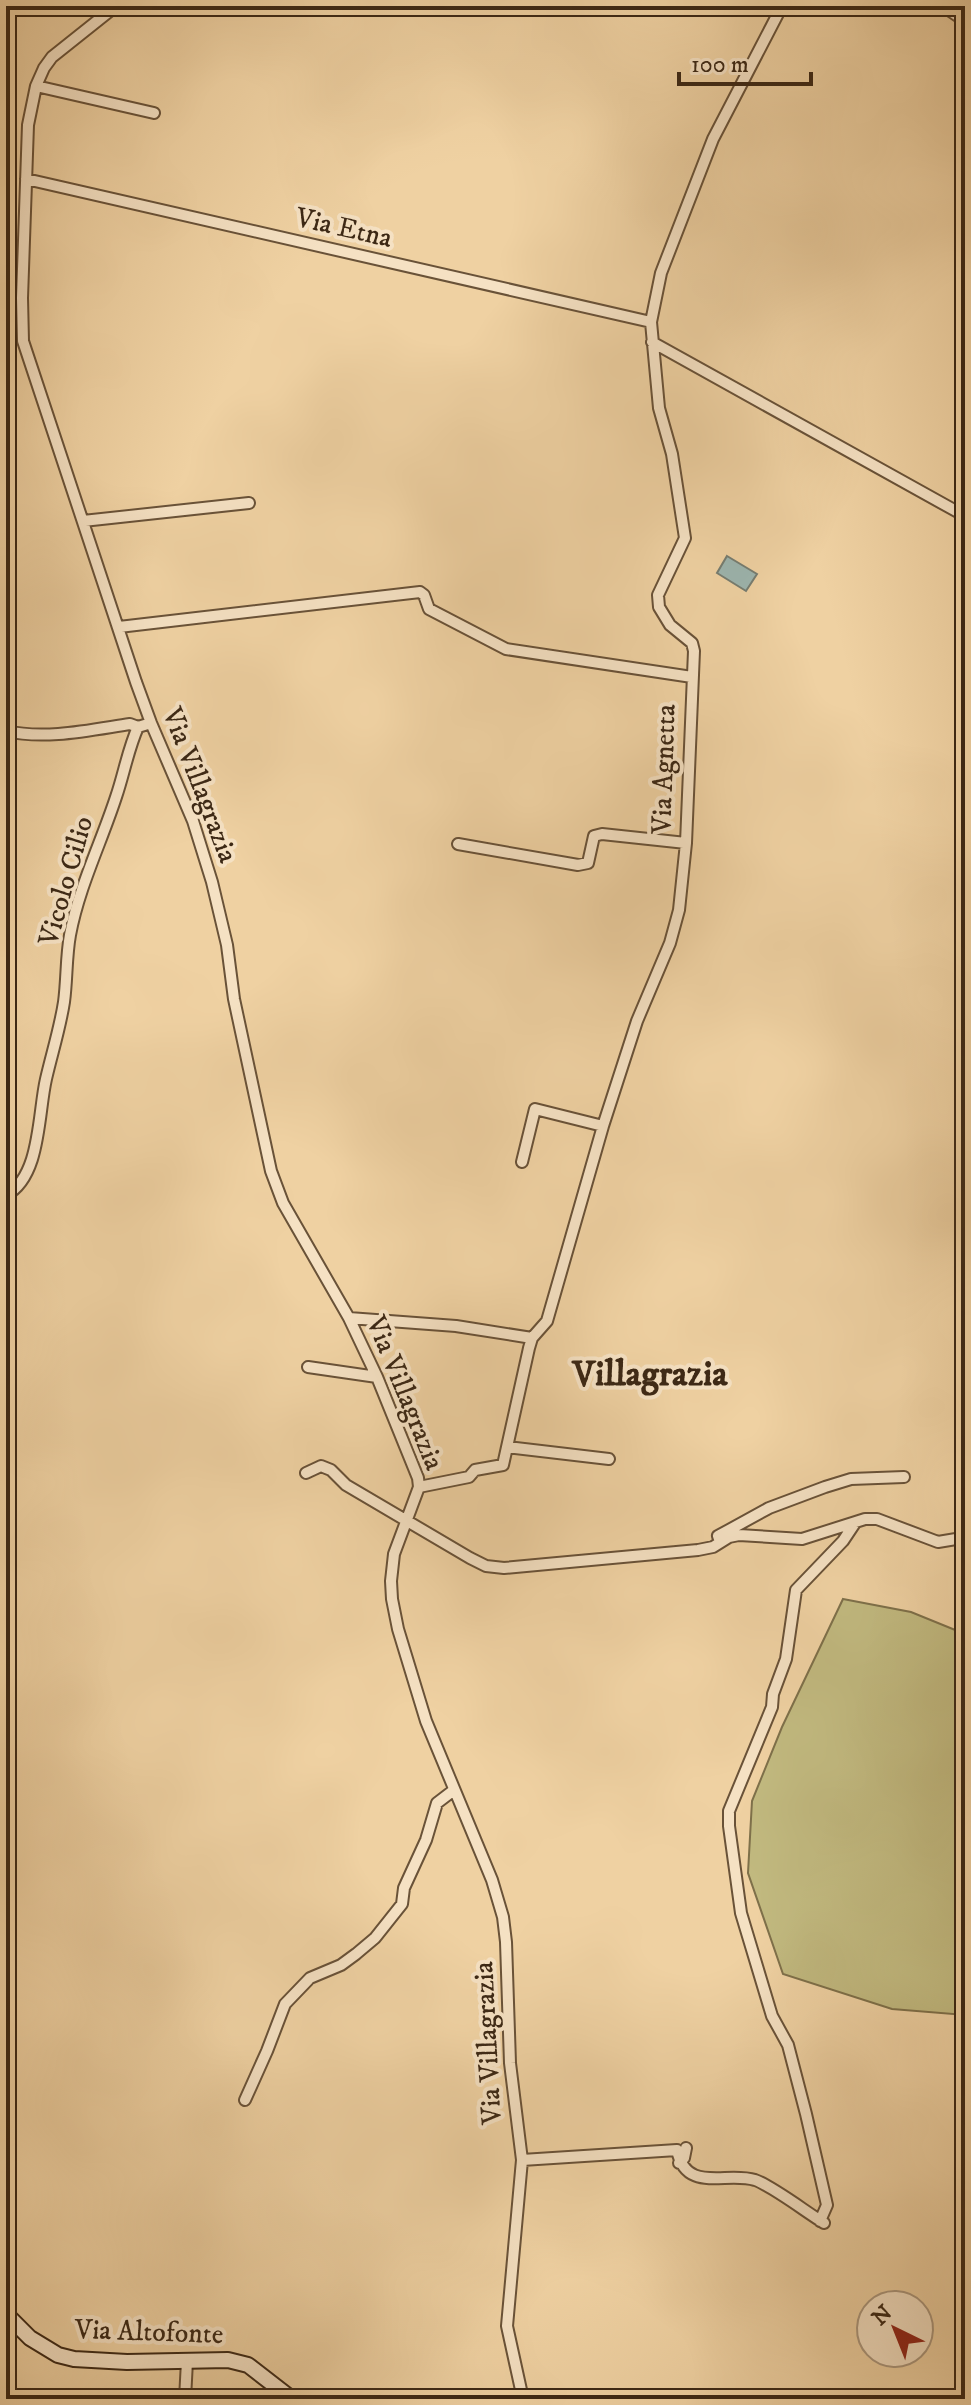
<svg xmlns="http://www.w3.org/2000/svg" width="971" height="2405" font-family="'IM FELL DW Pica',serif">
	<rect width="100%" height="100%" fill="#efd1a2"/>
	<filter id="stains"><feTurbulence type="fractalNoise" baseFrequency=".0025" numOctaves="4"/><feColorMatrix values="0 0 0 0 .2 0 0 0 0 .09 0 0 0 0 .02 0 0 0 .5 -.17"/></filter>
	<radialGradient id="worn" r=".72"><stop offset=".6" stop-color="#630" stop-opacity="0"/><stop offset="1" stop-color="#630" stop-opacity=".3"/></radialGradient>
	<path fill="#c1b97f" stroke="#7e704a" stroke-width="2" d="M843,1599L911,1612L965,1634V2015L892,2009L783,1974L748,1873L752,1801L782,1727Z"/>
	<path fill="#9cb5af" stroke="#767d71" stroke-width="2" d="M727,556L757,574L746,591L717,573Z"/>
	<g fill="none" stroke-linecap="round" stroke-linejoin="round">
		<g stroke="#695238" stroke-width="14">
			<path id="street" d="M116,6L52,57L44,68L36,86L28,125L22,298L23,341L136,682L151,723L193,821L212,882L227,945L234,999L271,1171L283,1203L349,1318L377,1377L418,1478L419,1487L394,1554L391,1581L392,1599L398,1629L426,1721L492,1880L503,1917L506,1942L510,2063L522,2160L507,2326L523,2399
				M943,6L965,21
				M36,86L154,113
				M26,179L651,322
				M652,342L965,516
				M83,521L249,503
				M119,627L420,592L424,595L429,609L506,649L692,677
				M6,731C46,740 90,730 130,724L138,727
				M458,844L578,865L588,863L594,836L602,834L686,843
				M522,1162L535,1109L603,1126
				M6,1195C41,1177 38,1113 46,1079C52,1053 60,1028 64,1002C67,980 66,957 70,935C79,887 101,843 116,797C124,774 128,749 138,727L151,723
				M349,1318L456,1326L532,1338
				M308,1367L377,1377
				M507,1447L609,1459
				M306,1473L321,1466L331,1470L346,1485L470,1558L486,1566L504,1568L698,1550L713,1547L729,1537L739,1535L802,1539L865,1519H877L938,1542L956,1539L965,1542
				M419,1487L469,1477L475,1470L503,1465L529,1348L532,1338L547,1321L603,1126L637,1021L670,943L679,910L686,843L694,651L692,643L670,625L659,607L658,595L685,538L672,454L659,408L651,322L661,273L713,139L782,6
				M719,1539L718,1536L769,1508L825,1487L851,1479L904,1477
				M6,1972L9,1974L6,1978
				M245,2100L267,2051L285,2004L310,1978L341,1965L356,1954L375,1938L402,1904L404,1888L426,1840L437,1803L454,1790
				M522,2160L677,2150C686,2194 726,2171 755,2180C772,2186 806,2212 824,2223
				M679,2163L684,2158L686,2148
				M820,2221L827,2205L806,2114L788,2045L772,2016L741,1913L729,1826V1811L772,1707L773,1694L786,1659L796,1590L843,1541L855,1523
				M185,2399L187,2361"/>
		</g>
		<g stroke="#3c2815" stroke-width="18">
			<path id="secondary" d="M6,2314L30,2338L58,2355L74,2359L127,2362L228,2360L248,2365L292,2399"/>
		</g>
		<use href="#street" stroke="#f5e1c3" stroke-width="10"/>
		<use href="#secondary" stroke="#f5e1c3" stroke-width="14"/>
	</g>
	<g text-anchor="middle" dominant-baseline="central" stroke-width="8" stroke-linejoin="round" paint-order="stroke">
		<g font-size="28" fill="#3c2815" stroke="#f5e1c3">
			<text transform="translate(344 228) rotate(13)">Via Etna</text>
			<text transform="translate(664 769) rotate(-88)">Via Agnetta</text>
			<text transform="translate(200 785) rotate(69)">Via Villagrazia</text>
			<text transform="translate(66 881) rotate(-74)">Vicolo Cilio</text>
			<text transform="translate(405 1393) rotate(68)">Via Villagrazia</text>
			<text transform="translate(488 2043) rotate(-93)">Via Villagrazia</text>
			<text transform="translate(149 2332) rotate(2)">Via Altofonte</text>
		</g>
		<g font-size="36" font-weight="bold" fill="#3c2815" stroke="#f5e1c3">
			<text x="650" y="1374">Villagrazia</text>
		</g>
	</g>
	<rect width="971" height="2405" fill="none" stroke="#efd1a2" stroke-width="32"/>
	<rect x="8" y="8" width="955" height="2389" fill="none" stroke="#3c2815" stroke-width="4"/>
	<rect x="16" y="16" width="939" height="2373" fill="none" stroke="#3c2815" stroke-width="2"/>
	<g transform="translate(895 2329) rotate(317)"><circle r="38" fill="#f5e1c3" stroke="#ab977d" stroke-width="2"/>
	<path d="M0-6L14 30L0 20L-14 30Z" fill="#8f2418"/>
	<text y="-12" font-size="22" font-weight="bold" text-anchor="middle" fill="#3c2815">N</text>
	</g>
	<path d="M679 72v12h132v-12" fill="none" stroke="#3c2815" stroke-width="4"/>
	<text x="691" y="72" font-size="24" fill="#3c2815" stroke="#f5e1c3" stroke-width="6" paint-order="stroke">100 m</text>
	<rect width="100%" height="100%" filter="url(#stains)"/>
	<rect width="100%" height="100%" fill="url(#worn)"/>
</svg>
